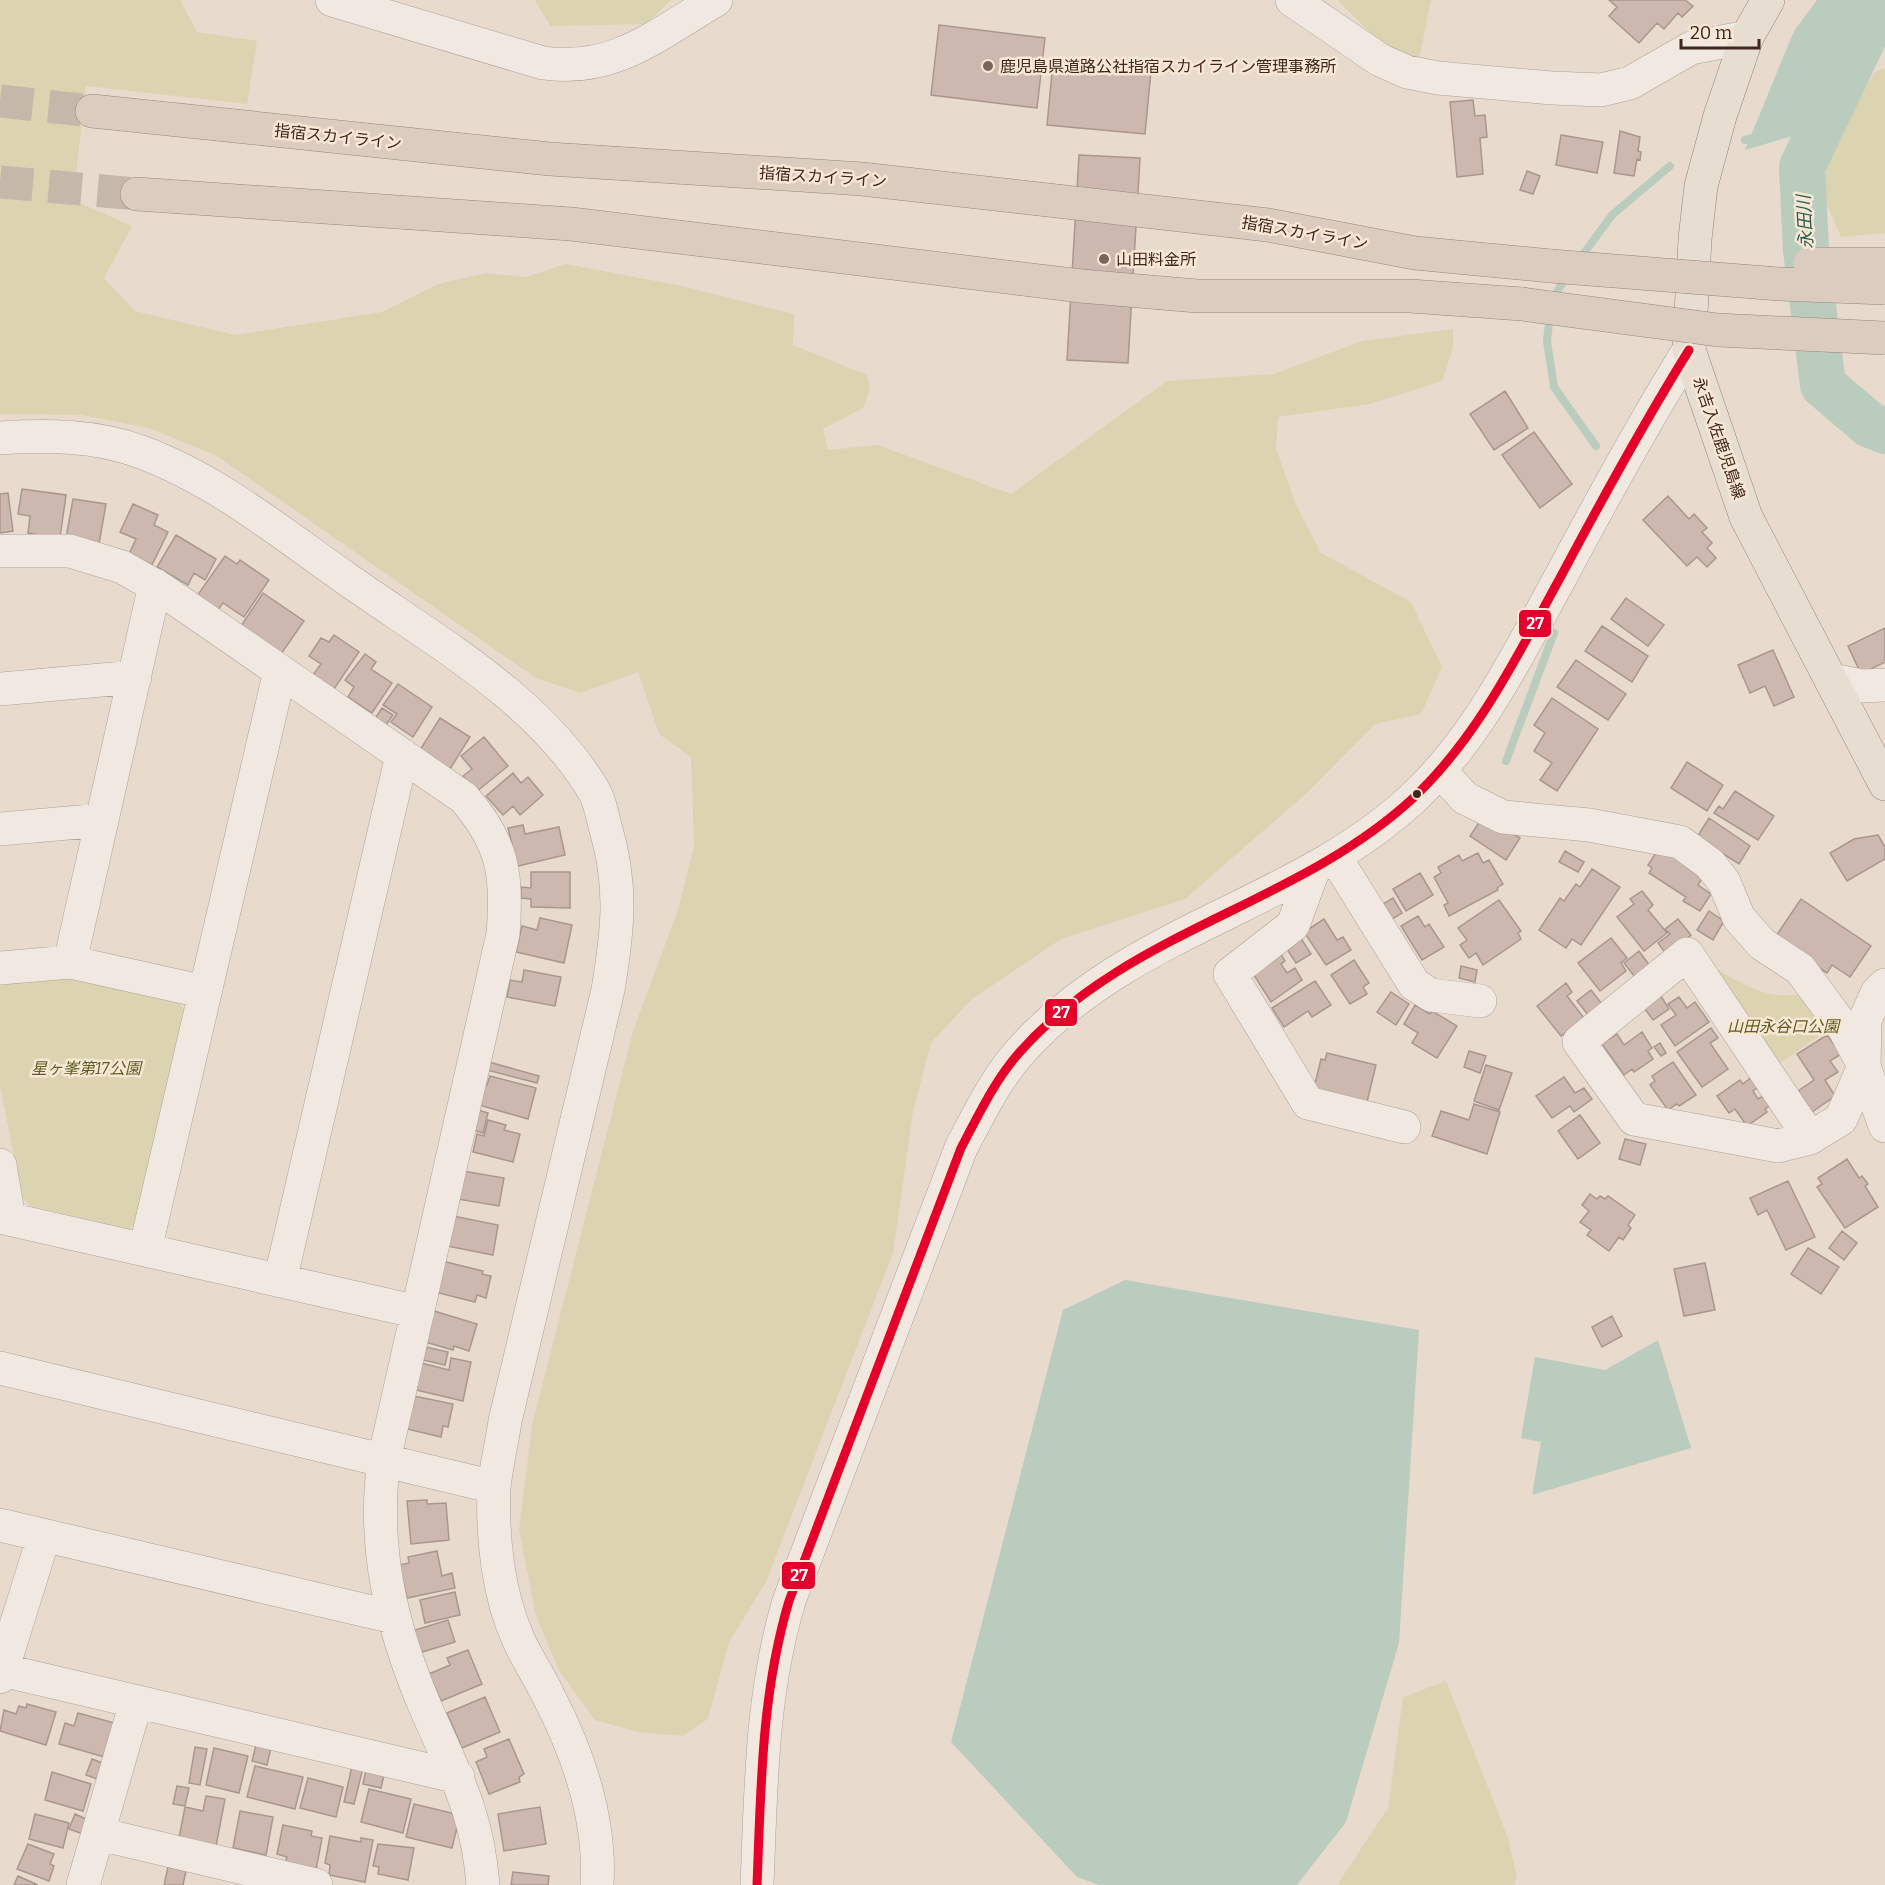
<svg xmlns="http://www.w3.org/2000/svg" width="1885" height="1885" font-family="Bitter,'Noto Sans JP',serif">
	<rect width="100%" height="100%" fill="#e8dbce"/>
	<path fill="#dcd3b0" d="M0,0H180L197,32L257,41L247,104L86,86L73,200L132,226L104,278L135,311L235,335L382,312L438,284L486,273L526,277L566,264L682,286L794,314L793,345L867,375L870,390L863,408L823,429L828,450L878,445L1011,494L1167,381L1274,374L1362,341L1453,329V348L1442,381L1370,404L1278,417L1276,448L1296,505L1321,553L1411,602L1442,667L1421,714L1375,724L1308,792L1185,899L1061,939L971,1000L931,1043L913,1111L893,1253L766,1582L729,1642L708,1719L683,1736L638,1732L595,1720L560,1672L536,1616L519,1530L532,1425L633,1031L678,910L694,846L691,757L659,734L638,672L581,693L536,678L217,456L149,428L82,415L0,414Z
		M535,0H671L646,24L550,26Z
		M1338,0H1431L1419,60L1378,41Z
		M1885,68V233L1841,237L1820,189L1842,123L1876,71Z
		M1710,965C1737,981 1770,1003 1802,993L1832,1027L1776,1066Z
		M68,977L180,1004L187,1014L136,1222L129,1229L31,1206L22,1197L0,1085V981Z
		M1446,1681L1508,1838L1517,1878L1513,1885H1337L1388,1808L1403,1697Z"/>
	<path fill="#baccbd" d="M1817,0H1885V29L1830,125L1745,150L1794,31Z
		M1125,1280L1419,1330L1399,1643L1346,1822L1297,1885H1099L1077,1877L951,1742L1063,1310Z
		M1658,1340L1691,1448L1532,1495L1541,1442L1521,1438L1535,1357L1605,1370Z"/>
	<g fill="none" stroke-linecap="round" stroke-linejoin="round">
		<path stroke="#baccbd" stroke-width="8" d="M1745,140L1761,136
			M1579,260L1612,215L1670,166
			M1552,300L1566,277
			M1550,314L1547,341L1554,387L1596,446
			M1506,761L1554,633"/>
		<path stroke="#baccbd" stroke-width="46" d="M1885,0L1863,39L1802,167L1806,250L1823,385L1870,425L1885,431"/>
	</g>
	<path fill="#ccb8af" stroke="#a9968d" stroke-width="1.5" d="M1609,0H1685L1693,6L1682,17L1678,13L1664,29L1657,23L1639,43L1609,16L1617,7Z
		M939,25L1045,38L1037,108L931,95Z
		M1053,62L1151,71L1145,134L1047,125Z
		M1473,100L1475,116L1485,115L1487,137L1480,138L1483,174L1457,177L1450,102Z
		M1620,131L1640,137L1638,151L1641,152L1640,160L1637,159L1634,176L1614,173Z
		M1561,135L1603,142L1597,173L1556,165Z
		M1079,155L1140,158L1128,363L1067,360Z
		M1527,171L1540,176L1533,194L1520,190Z
		M1505,391L1528,428L1494,450L1470,414Z
		M1534,432L1572,484L1540,508L1502,455Z
		M22,489L66,495L60,538L28,533L30,516L18,514Z
		M8,493L13,531L0,533V494Z
		M1668,496L1689,519L1694,514L1707,528L1702,532L1712,543L1707,548L1716,558L1707,567L1697,557L1687,566L1643,520Z
		M73,499L106,504L99,544L66,538Z
		M133,504L158,515L154,525L168,532L152,565L129,554L136,539L120,532Z
		M176,535L216,559L205,580L194,573L188,585L157,567Z
		M225,556L237,564L240,560L269,580L244,617L223,603L218,610L197,596Z
		M263,593L304,621L281,654L241,626Z
		M1626,598L1664,625L1648,646L1611,619Z
		M1602,626L1648,656L1632,682L1585,651Z
		M1885,628V662L1861,674L1848,646Z
		M334,635L359,652L334,689L313,675L321,664L309,656L321,638L329,642Z
		M1773,650L1794,697L1774,706L1765,686L1750,693L1738,665Z
		M365,654L376,662L371,669L392,683L372,713L348,697L354,687L345,680Z
		M1576,660L1626,694L1608,720L1557,687Z
		M398,684L432,707L413,737L391,722L397,714L383,705Z
		M1552,698L1598,729L1557,791L1540,780L1552,763L1534,751L1545,733L1534,725Z
		M382,708L393,715L385,727L374,720Z
		M440,718L470,737L450,769L420,750Z
		M484,737L508,766L476,792L463,776L472,769L461,756Z
		M1687,762L1723,785L1707,811L1671,788Z
		M513,773L521,783L528,777L543,795L520,815L513,806L503,815L486,796Z
		M1735,791L1774,816L1758,840L1714,813L1719,806L1723,809Z
		M1484,815L1520,838L1506,860L1470,836Z
		M1709,818L1750,846L1739,864L1697,837Z
		M523,825L525,834L559,827L565,855L514,867V852L508,828Z
		M1878,835L1885,847V859L1847,881L1830,853L1854,839Z
		M1661,845L1703,877L1698,885L1711,894L1700,911L1683,901L1686,897L1649,873L1652,868L1648,865Z
		M1565,851L1584,862L1578,872L1559,862Z
		M1478,853L1483,863L1489,860L1503,884L1497,888L1498,890L1449,916L1444,905L1448,903L1434,877L1441,873L1438,867L1459,855L1462,861Z
		M1592,869L1620,887L1581,945L1572,939L1566,948L1539,930L1560,898L1564,901L1576,884L1580,887Z
		M531,872H570V908L531,907V899L521,898V887L531,888Z
		M1420,873L1433,895L1406,911L1393,889Z
		M1642,891L1653,905L1648,910L1667,933L1644,951L1617,917L1634,904L1630,899Z
		M1393,898L1402,913L1389,921L1380,906Z
		M1801,899L1871,946L1850,977L1832,965L1827,973L1774,939Z
		M1499,900L1521,931L1518,933L1521,939L1483,965L1476,953L1469,958L1460,945L1467,940L1458,928Z
		M1709,911L1724,921L1713,940L1697,930Z
		M1418,916L1425,927L1429,924L1444,947L1422,960L1401,926Z
		M540,918L572,925L564,963L516,952L522,926L537,930Z
		M1324,919L1337,940L1343,937L1351,950L1326,965L1304,932Z
		M1678,919L1691,935L1666,954L1658,943L1670,934L1665,929Z
		M1300,937L1311,954L1296,963L1285,946Z
		M1611,938L1627,958L1621,963L1626,971L1600,991L1578,963Z
		M1639,951L1650,966L1635,977L1624,963Z
		M1281,954L1285,961L1281,964L1287,973L1295,968L1302,980L1271,1002L1252,972Z
		M1354,960L1369,983L1363,987L1367,994L1350,1004L1331,975Z
		M1461,966L1477,970L1475,982L1459,978Z
		M524,970L561,977L555,1006L507,997L510,980L522,982Z
		M1315,981L1331,1005L1312,1017L1308,1011L1284,1027L1272,1008Z
		M1566,983L1572,992L1567,996L1584,1018L1561,1036L1537,1006Z
		M1591,990L1602,1004L1588,1015L1577,1001Z
		M1391,992L1409,1004L1396,1025L1377,1012Z
		M1659,993L1669,1009L1653,1020L1642,1005Z
		M1679,997L1687,1008L1695,1002L1709,1022L1675,1046L1661,1025L1676,1015L1668,1004Z
		M1415,1005L1430,1014L1432,1011L1457,1026L1437,1058L1412,1043L1418,1033L1404,1024Z
		M1711,1028L1718,1038L1710,1043L1728,1069L1702,1087L1677,1052Z
		M1642,1032L1652,1048L1648,1051L1653,1059L1634,1072L1632,1069L1624,1075L1602,1044L1617,1034L1624,1045Z
		M1827,1035L1841,1054L1830,1061L1838,1072L1825,1080L1835,1096L1812,1112L1798,1091L1814,1080L1797,1054Z
		M1660,1043L1666,1053L1661,1056L1654,1047Z
		M1469,1051L1486,1056L1480,1073L1464,1067Z
		M1327,1053L1376,1065L1367,1102L1314,1088L1321,1059L1325,1060Z
		M489,1062L539,1076L537,1083L487,1070Z
		M1673,1062L1696,1095L1679,1106L1677,1104L1668,1110L1650,1085L1655,1081L1652,1076Z
		M1486,1065L1512,1073L1499,1110L1474,1101Z
		M490,1076L536,1088L528,1119L479,1105L484,1084L487,1085Z
		M1753,1076L1760,1086L1753,1091L1758,1099L1765,1095L1771,1105L1765,1109L1767,1112L1747,1126L1735,1109L1729,1113L1717,1096L1740,1080L1743,1084Z
		M1564,1077L1575,1093L1584,1088L1592,1099L1574,1112L1570,1106L1552,1118L1536,1096Z
		M1474,1104L1500,1112L1487,1154L1432,1136L1441,1111L1469,1120Z
		M478,1110L488,1113L483,1133L473,1130Z
		M1580,1115L1600,1143L1578,1159L1558,1131Z
		M488,1120L506,1125L504,1130L520,1134L513,1162L473,1152L477,1134L484,1136Z
		M1625,1139L1646,1144L1640,1165L1619,1159Z
		M1847,1159L1859,1178L1862,1176L1868,1184L1865,1186L1878,1207L1845,1228L1817,1187L1822,1184L1818,1178Z
		M463,1171L504,1178L499,1206L457,1199Z
		M1788,1181L1815,1237L1786,1250L1767,1210L1758,1215L1750,1198Z
		M1590,1194L1597,1199L1600,1196L1605,1199L1608,1196L1635,1215L1628,1225L1631,1228L1623,1240L1619,1237L1609,1251L1587,1235L1591,1230L1580,1222L1589,1211L1582,1205Z
		M453,1216L498,1225L493,1255L447,1246Z
		M1842,1231L1857,1243L1844,1260L1829,1248Z
		M1808,1248L1839,1267L1821,1294L1791,1274Z
		M442,1261L483,1271L482,1274L491,1276L486,1298L477,1295L475,1302L435,1292Z
		M1705,1263L1715,1310L1684,1316L1674,1269Z
		M434,1311L477,1324L469,1351L454,1346L453,1350L425,1342Z
		M1612,1316L1622,1336L1602,1347L1592,1327Z
		M426,1347L448,1352L445,1365L423,1360Z
		M451,1358L471,1362L463,1401L416,1390L421,1363L449,1370Z
		M414,1396L453,1404L448,1427L443,1426L441,1437L407,1429Z
		M427,1500V1504L446,1503L449,1540L411,1544L407,1501Z
		M437,1551L442,1576L452,1573L455,1588L407,1598L399,1565L409,1563L408,1557Z
		M455,1592L460,1615L425,1623L420,1600Z
		M448,1620L455,1642L419,1653L412,1631Z
		M468,1650L482,1684L441,1701L429,1674L450,1665L447,1658Z
		M485,1697L500,1732L462,1748L447,1713Z
		M27,1704L56,1712L46,1745L0,1731L4,1710L16,1714L19,1706L26,1708Z
		M78,1713L118,1724L108,1758L59,1744L65,1723L74,1726Z
		M509,1739L524,1774L519,1777L520,1782L489,1794L476,1762L487,1757L484,1749Z
		M256,1745L271,1748L267,1765L252,1761Z
		M195,1747L207,1749L200,1785L189,1783Z
		M214,1748L248,1756L239,1793L206,1785Z
		M92,1759L105,1764L100,1780L86,1775Z
		M255,1766L303,1777L295,1809L247,1797Z
		M352,1766L363,1768L354,1804L344,1802Z
		M366,1770L384,1775L381,1788L363,1784Z
		M52,1772L91,1784L83,1811L45,1800Z
		M308,1778L343,1787L336,1817L300,1808Z
		M177,1786L189,1788L185,1806L173,1804Z
		M369,1789L411,1799L403,1833L361,1822Z
		M206,1796L225,1799L216,1846L179,1838L185,1807L203,1811Z
		M414,1804L460,1815L452,1848L406,1837Z
		M540,1807L546,1844L504,1851L498,1814Z
		M240,1811L273,1817L266,1855L233,1848Z
		M35,1814L69,1823L63,1848L29,1839Z
		M75,1814L88,1820L83,1834L69,1829Z
		M283,1825L312,1831L311,1836L322,1838L316,1870L285,1864L287,1857L277,1854Z
		M330,1836L361,1842V1838L373,1840L365,1882L329,1875L330,1865L325,1863Z
		M28,1844L54,1854L50,1864L54,1866L49,1881L17,1869Z
		M378,1844L414,1848L408,1880L378,1874L379,1867L373,1866Z
		M168,1867L186,1871L183,1885H164Z
		M513,1872L549,1876L548,1885H511Z
		M18,1876L38,1885H14Z"/>
	<g fill="none" stroke-linecap="round" stroke-linejoin="round">
		<path stroke="#c6b7ab" stroke-width="33" stroke-dasharray="33 16" stroke-linecap="butt" d="M0,101L92,111
			M0,182L137,194"/>
		<g stroke="#aea198" stroke-width="34">
			<path id="minor" d="M332,0L543,63C615,73 657,34 716,0
				M1292,0L1380,60L1407,72L1438,78L1552,88L1601,90L1630,83L1691,48L1747,37
				M0,438C47,435 96,435 141,452C215,479 280,532 344,577C430,638 539,698 594,791C600,801 602,815 605,826C623,886 618,929 608,990L505,1421C502,1443 496,1466 494,1488C492,1538 498,1595 519,1641C528,1660 540,1678 549,1697C579,1755 601,1819 597,1885
				M0,551H70L122,567L161,589L464,798C503,843 508,875 503,934L384,1460C372,1545 391,1626 424,1704C453,1772 477,1809 483,1885
				M1831,680L1862,686L1885,685
				M0,689L135,677
				M1440,771L1465,798L1503,817L1589,825L1680,842L1710,864L1724,882L1739,918L1762,944L1800,969L1845,1030L1864,1066L1885,1126
				M0,829L102,820
				M1335,857L1414,984L1431,995L1480,1001
				M1314,868L1293,925L1230,974L1308,1103L1404,1127
				M70,962L155,585
				M0,968L70,962L205,992
				M1810,1138L1687,954L1579,1042L1634,1119L1778,1146L1810,1138L1841,1119L1864,1066L1865,1020L1877,993L1885,985
				M0,1165L9,1219
				M0,1217L418,1312
				M145,1250L280,671
				M280,1281L402,755
				M0,1368L494,1487
				M0,1525L393,1617
				M2,1670L458,1777
				M0,1677L44,1536
				M99,1834L316,1885
				M83,1885L136,1702
				M757,1885C761,1788 761,1695 789,1601L961,1148C978,1116 995,1080 1019,1053C1127,930 1294,907 1411,800C1477,739 1517,656 1560,578C1601,501 1643,424 1689,350"/>
		</g>
		<g stroke="#93867e" stroke-width="34">
			<path id="major" d="M1768,0L1747,37L1720,116L1701,186L1695,239L1689,350L1746,517L1885,784"/>
		</g>
		<g stroke="#93867e" stroke-width="34">
			<path id="highway" d="M92,111L550,159L862,179L1268,225L1415,253L1551,266
				M137,194L571,224L1081,286L1197,296H1410L1522,304"/>
		</g>
		<use href="#minor" stroke="#f0e8e1" stroke-width="33"/>
		<use href="#major" stroke="#e8ddd1" stroke-width="33"/>
		<use href="#highway" stroke="#dccbbf" stroke-width="33"/>
		<g stroke="#93867e" stroke-width="34" stroke-linecap="butt">
			<path id="highway-bridge" d="M1810,264H1885
				M1551,266L1780,284L1885,288
				M1522,304L1718,330L1885,338"/>
		</g>
		<use href="#highway-bridge" stroke="#dccbbf" stroke-width="33"/>
		<g stroke="#f9e7d5" stroke-width="14">
			<path id="bus-1" d="M757,1885C761,1788 761,1695 789,1601L961,1148C978,1116 995,1080 1019,1053C1127,930 1294,907 1411,800C1477,739 1517,656 1560,578C1601,501 1643,424 1689,350"/>
		</g>
		<use href="#bus-1" stroke="#e4002b" stroke-width="9"/>
	</g>
	<g fill="#7a665c" stroke="#f9e7d5" stroke-width="2">
		<circle cx="988" cy="66" r="6"/>
		<circle cx="1104" cy="259" r="6"/>
	</g>
	<circle fill="#3f271e" stroke="#f9e7d5" stroke-width="2" cx="1417" cy="794" r="5"/>
	<g text-anchor="middle" dominant-baseline="central" stroke-width="5" stroke-linejoin="round" paint-order="stroke">
		<g font-size="16" fill="#3f271e" stroke="#f9e7d5" text-anchor="start">
			<text x="1000" y="66">鹿児島県道路公社指宿スカイライン管理事務所</text>
			<text x="1116" y="259">山田料金所</text>
		</g>
		<g font-size="16" fill="#3f271e" stroke="#f9e7d5">
			<text transform="translate(338 137) rotate(6)">指宿スカイライン</text>
			<text transform="translate(823 177) rotate(4)">指宿スカイライン</text>
			<text transform="translate(1305 233) rotate(10)">指宿スカイライン</text>
			<text transform="translate(1719 438) rotate(71)">永吉入佐鹿児島線</text>
		</g>
		<g font-size="16" font-style="italic" fill="#5c5e22" stroke="#f9e7d5">
			<text x="1783" y="1026">山田永谷口公園</text>
			<text x="86" y="1068">星ヶ峯第17公園</text>
		</g>
		<g font-size="18" font-style="italic" fill="#2b6052" stroke="#f9e7d5">
			<text transform="translate(1805 222) rotate(-93)">永田川</text>
		</g>
	</g>
	<g stroke="#f9e7d5" stroke-width="2">
		<rect x="1518" y="609" width="34" height="29" rx="6" fill="#e4002b"/>
		<rect x="1044" y="998" width="34" height="29" rx="6" fill="#e4002b"/>
		<rect x="781" y="1561" width="35" height="29" rx="6" fill="#e4002b"/>
	</g>
	<g font-size="16" text-anchor="middle" font-weight="bold" fill="#fff">
		<text x="1535" y="629">27</text>
		<text x="1061" y="1018">27</text>
		<text x="799" y="1581">27</text>
	</g>
	<path d="M1681 39v9h78v-9" fill="none" stroke="#3f271e" stroke-width="3"/>
	<text x="1690" y="39" font-size="18" fill="#3f271e" stroke="#f9e7d5" stroke-width="4.5" paint-order="stroke">20 m</text>
</svg>
